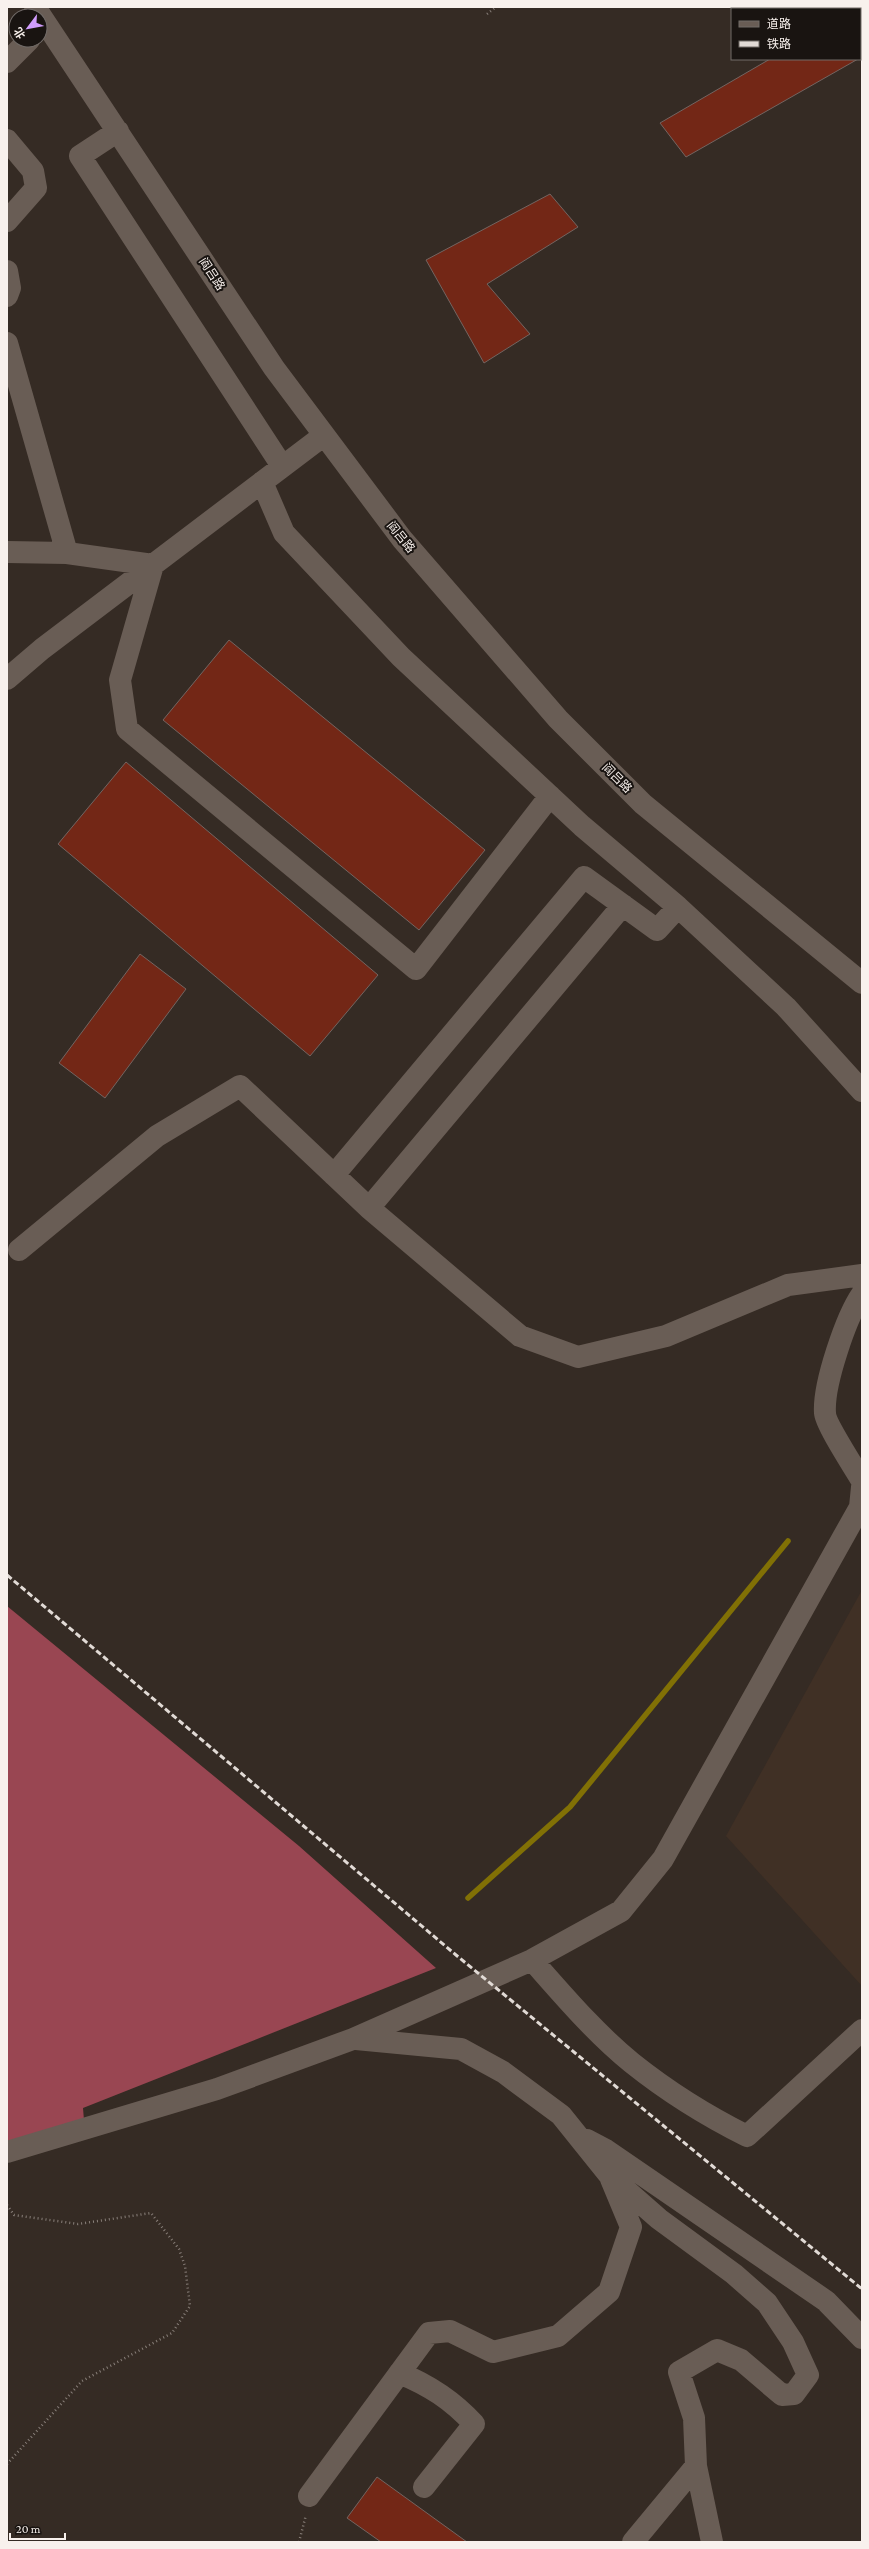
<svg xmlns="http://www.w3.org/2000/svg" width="869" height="2549" font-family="'Crimson Pro','Noto Sans SC',serif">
	<rect width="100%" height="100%" fill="#352b24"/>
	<path fill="#403025" d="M862,1590V1986L726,1836Z"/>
	<path fill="#994652" d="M7,1606L299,1846L436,1968L83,2108L85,2133L7,2159Z"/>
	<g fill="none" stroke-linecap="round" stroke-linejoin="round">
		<path stroke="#817005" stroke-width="5.5" d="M468,1898L570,1807L788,1541"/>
	</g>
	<path fill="#732716" stroke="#736561" d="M770,59H858L686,157L660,123Z
		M550,194L578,227L487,284L530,334L484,363L426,260Z
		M229,640L485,850L419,930L163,720Z
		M126,762L378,975L310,1056L58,844Z
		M140,954L186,989L105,1098L59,1063Z
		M377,2477L467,2542H381L347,2518Z"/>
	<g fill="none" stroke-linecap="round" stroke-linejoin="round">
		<path stroke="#887f79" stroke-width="2.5" stroke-dasharray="1 3" stroke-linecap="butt" d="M487,14L496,7
			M7,2205L14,2215L78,2224L151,2213L179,2249L185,2266L190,2306L172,2333L82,2381L7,2464
			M299,2542L306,2515"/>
		<path stroke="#695d55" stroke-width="22" d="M35,7L274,368L402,539L558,719L643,804L862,983
			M7,62L29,40
			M118,131L80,156L282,466
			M7,140L33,171L36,188L7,221
			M7,271L10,288L7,296
			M7,343L67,553
			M262,482L284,533L401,657L582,826L678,907L786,1007L862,1091
			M7,552L67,553L153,565L120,680L127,729L416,969L550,796
			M7,679L42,649L323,436
			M334,1175L584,877L657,930L678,907
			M369,1208L623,905
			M19,1250L157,1136L240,1086L369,1208L520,1336L578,1357L666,1336L788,1285L862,1275
			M862,1294C846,1317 823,1385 825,1413C825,1423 855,1469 862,1481
			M532,1960C563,1995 595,2033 632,2063C667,2091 707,2116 747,2136L862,2030
			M356,2039L461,2049L503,2072L561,2115L610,2176L659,2219L734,2274L767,2303L793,2342L808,2375L794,2394L782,2395L741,2360L717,2350L679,2372L694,2418L696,2466L633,2542
			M587,2140L606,2150L826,2301L862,2338
			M7,2152L217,2089L353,2039L532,1960L621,1911L663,1859L860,1507L862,1487
			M399,2373C429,2385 452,2400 474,2424L424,2487
			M696,2466L712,2542
			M309,2496L429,2333L450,2331L493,2352L558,2336L609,2292L631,2227L611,2179"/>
		<path stroke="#e1dad5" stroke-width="3" stroke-dasharray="6 3" stroke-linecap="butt" d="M7,1575L456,1955L862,2289"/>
	</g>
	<g text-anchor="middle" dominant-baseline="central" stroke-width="4" stroke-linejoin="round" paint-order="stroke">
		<g font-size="12" fill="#f8f1ed" stroke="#191411">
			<text transform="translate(212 274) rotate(57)">阎吕路</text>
			<text transform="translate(401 537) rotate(51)">阎吕路</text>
			<text transform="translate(617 778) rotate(45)">阎吕路</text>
		</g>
	</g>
	<rect width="869" height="2549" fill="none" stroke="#f8f1ed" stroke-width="16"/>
	<rect x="731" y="8" width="130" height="52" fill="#191411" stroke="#726c69"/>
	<rect x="739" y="21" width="20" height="6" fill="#695d55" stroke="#726c69"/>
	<text x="767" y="28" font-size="12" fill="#f8f1ed">道路</text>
	<rect x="739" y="41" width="20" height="6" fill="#e1dad5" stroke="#726c69"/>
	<text x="767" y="48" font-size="12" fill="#f8f1ed">铁路</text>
	<g transform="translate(28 28) rotate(238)"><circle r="19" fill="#191411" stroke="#726c69"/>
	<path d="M0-3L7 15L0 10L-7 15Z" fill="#d19dfe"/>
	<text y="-6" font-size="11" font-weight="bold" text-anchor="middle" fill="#f8f1ed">北</text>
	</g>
	<path d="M10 2533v6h55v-6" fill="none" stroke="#f8f1ed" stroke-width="2"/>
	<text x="16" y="2533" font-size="12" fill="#f8f1ed" stroke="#191411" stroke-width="3" paint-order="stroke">20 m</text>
</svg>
